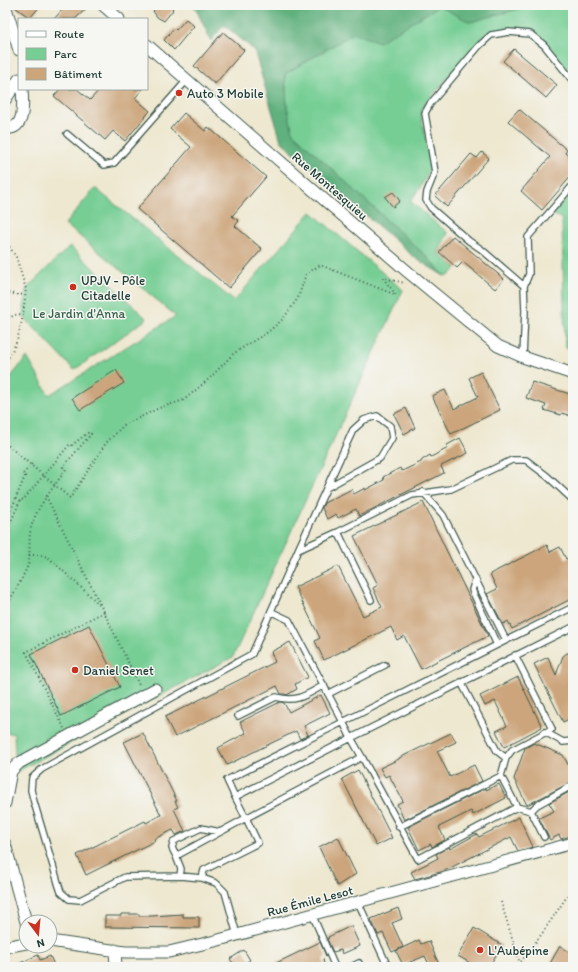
<svg xmlns="http://www.w3.org/2000/svg" width="578" height="972" font-family="Itim,sans-serif">
	<rect width="100%" height="100%" fill="#f6f6f2"/>
	<filter id="ink" filterUnits="userSpaceOnUse"><feTurbulence type="fractalNoise" baseFrequency=".025" numOctaves="2"/><feDisplacementMap in="SourceGraphic" scale="8" xChannelSelector="R" yChannelSelector="G"/><feConvolveMatrix kernelMatrix="1 2 1 2 8 2 1 2 1" color-interpolation-filters="sRGB"/></filter>
	<filter id="wash" filterUnits="userSpaceOnUse"><feTurbulence type="fractalNoise" baseFrequency=".012" numOctaves="4" result="noise"/><feDisplacementMap in="SourceGraphic" scale="16" xChannelSelector="R" yChannelSelector="G"/><feGaussianBlur stdDeviation="0.9" result="paint"/><feColorMatrix in="noise" values="0 0 0 0 0 0 0 0 0 0 0 0 0 0 0 0 0 1.4 0 .05"/><feComposite in="paint" operator="in"/></filter>
	<g filter="url(#wash)">
		<rect width="100%" height="100%" fill="#eee8d0"/>
		<path fill="#76ce94" stroke="#4a8664" d="M533,5H573V77L546,42L536,33L524,29L493,31L481,38L422,108L421,115L431,168L420,188L410,201L448,233L438,253L456,268L450,275L445,276L429,259L293,133L287,107L285,74L354,33L379,41L439,6L470,22Z
			M95,188L234,301L311,212L403,290L233,657L16,772L14,734L5,732V384L27,357L49,395L176,316L65,224Z
			M573,190V350L565,347L562,219L552,214Z
			M70,246L147,319L74,370L23,316L26,289Z"/>
		<path fill="#60b17e" stroke="#407759" d="M194,5H533L470,22L439,6L379,42L354,33L285,74L287,107L293,133L429,259L444,276L415,258L281,141L254,50L224,25L211,41Z"/>
		<g id="blocks">
			<path fill="#cca57b" d="M12,5H41L30,18Z
				M58,5H90L75,19H54L63,9Z
				M158,5H175L172,9L173,10L164,21L157,17L153,11Z
				M186,19L194,26L174,50L164,40L174,28L176,30Z
				M223,32L244,50L215,84L194,66Z
				M514,49L557,85L546,98L503,61Z
				M60,89H77L90,100L100,89H143L135,98L150,111L125,141L113,131L105,140L54,96Z
				M519,109L567,150L565,153L573,159V166L569,170L573,174L542,210L521,191L550,157L508,121Z
				M184,113L205,131L208,127L266,177L232,216L239,221L235,226L262,249L229,288L137,209L191,147L170,129Z
				M482,152L489,158L447,207L435,196L471,154L477,158Z
				M393,192L400,201L393,207L385,197Z
				M453,236L504,279L495,289L463,262L457,268L439,252Z
				M116,370L124,383L80,410L72,398Z
				M481,372L500,410L451,434L432,396L445,390L454,409L478,397L469,378Z
				M532,382L573,395V410L571,416L562,413L561,415L544,410L546,405L526,398Z
				M406,408L415,428L404,434L394,414Z
				M460,438L468,453L441,466L444,473L359,516L356,509L338,518L336,514L327,519L322,508L324,503L352,489L354,494L365,488V490L384,480L383,477L400,468L402,471L421,462L422,460L430,455L431,457L448,448L447,445Z
				M423,502L488,636L421,669L404,636L397,640L391,627L324,660L315,641L320,638L295,587L338,566L363,616L382,607L373,588L378,585L354,536Z
				M547,545L550,552L560,547L566,559L573,556V598L512,629L508,621L503,624L487,594L497,589L490,574Z
				M89,625L120,687L61,716L31,654Z
				M290,642L308,677L295,684L297,689L287,695L284,694H281L277,686L175,737L165,717L275,662L271,652Z
				M567,653L573,654V717L563,722L534,664L548,657L556,675L563,656Z
				M518,677L542,727L504,747L496,731L507,726L495,701L485,706L480,696Z
				M321,695L330,713L304,726L308,735L300,739L296,731L227,765L218,748L246,733L240,722L280,702L284,703L289,712Z
				M143,733L177,801H175L178,807L174,809L185,831L176,835L173,830L154,839L155,841L86,875L77,855L145,821L146,823L161,815L124,742Z
				M451,733L456,742L437,751L450,777L474,765L482,781L404,820L397,804L403,801L389,775L385,777L380,768L399,759V758Z
				M534,743L563,755L573,774V781L527,805L514,779L525,748Z
				M358,770L392,838L376,846L342,779Z
				M499,784L506,798L473,815L471,811L439,827L445,840L432,847L431,844L419,850L408,827L486,788V790Z
				M573,790V835L561,839L559,835L550,840L539,818L554,811L549,803Z
				M519,817L533,847L518,851L511,837L444,871L415,879L411,872L438,858L436,854L449,847L450,849L477,834L479,837Z
				M338,837L356,874L337,886L319,847Z
				M398,908L402,919L392,923L403,947L392,952L383,933L378,935L371,919Z
				M121,914H139V916H152L183,914V917H199V928L105,927V916H121Z
				M351,926L360,946L342,954L341,950L333,952L327,939L329,938L328,937Z
				M474,928L502,945L489,967H477L458,956Z
				M419,940L421,944L429,941L440,967H430L425,956L403,965L396,951Z
				M320,942L326,956L323,959L324,964L317,967H268Z
				M560,946L573,954V967H548Z
				M244,950L250,960L239,967H236L230,959Z
				M38,955L40,960L50,956L55,967H11Z"/>
		</g>
	</g>
	<g filter="url(#ink)">
		<use href="#blocks" fill-opacity="0" stroke="#3e574b" stroke-width="1"/>
		<g fill="none" stroke-linecap="round" stroke-linejoin="round">
			<g stroke="#3e574b" stroke-width="8">
				<path id="lane" d="M67,134L104,165L114,163L187,80
					M524,286L481,249L469,241L431,208L426,200L427,192L435,172L425,113L430,104L479,46L491,35L509,32L530,34L544,45L573,81
					M523,357L525,311L524,286L529,274L528,237L573,185
					M423,492L443,515L506,640
					M338,532L371,600
					M298,550L353,430L364,420L377,416L390,426L392,438L380,458L328,487
					M475,580L472,590L497,645
					M573,607L343,722L351,738L573,627
					M461,682L497,751L506,758L512,750L552,729L515,655
					M328,694L385,665
					M238,716L276,697C297,703 306,695 324,685
					M545,732L563,742L573,741
					M362,757L351,738L235,797L246,818L362,757L418,859L517,807L531,811L544,837
					M506,758L501,776L517,807
					M235,797L227,780L343,722L289,620L272,612
					M531,811L537,805L573,785
					M399,827L501,776
					M176,856L172,848L174,841L201,828L220,832
					M180,876L181,869L176,856L246,818L258,843L204,870L202,878
					M358,902L388,967
					M312,914L335,967
					M237,935L225,892L216,883L202,878L180,876L125,877L80,900L69,899L61,892L59,886L34,802L31,790L32,778L42,769L252,654L298,550L338,532L412,495L451,489L512,460H526L547,476L573,500
					M351,967L359,963"/>
			</g>
			<g stroke="#3e574b" stroke-width="13">
				<path id="street" d="M5,5L19,50
					M103,5L119,19
					M147,45L313,190L408,272L498,346L523,357L573,374
					M5,100L19,79
					M5,128C26,131 23,103 22,89
					M5,803L11,771L19,763L155,689
					M5,844L26,922
					M50,941L125,952H169L215,941L573,843
					M5,947L26,943
					M115,950L116,967"/>
			</g>
			<path stroke="#3e574b" stroke-width="2" stroke-dasharray="1 3" stroke-linecap="butt" d="M5,240L16,257L26,289L23,316L17,341L5,365
				M5,293L25,295
				M5,321L14,315L23,314
				M5,443L70,498L106,443L124,425L159,408L184,400L210,378L234,353L268,332L283,319L298,298L306,274L320,265L396,295L383,278L405,283
				M46,496L104,612
				M5,525L25,476L23,474L32,464
				M5,527L8,528L21,499L23,500L70,444L72,445L89,432L91,434L63,467L66,469C54,488 37,505 31,528C28,540 31,554 28,565C23,578 12,596 5,609
				M29,555H40L48,557L99,604
				M64,728L26,652L104,612L140,687
				M501,902L521,967
				M515,967L520,963L541,935L570,892L569,884"/>
			<use href="#lane" stroke="#fff" stroke-width="5.5"/>
			<use href="#street" stroke="#fff" stroke-width="11"/>
		</g>
	</g>
	<g fill="#c8321e" stroke="#f6f6f2" stroke-width="1.5">
		<circle cx="179" cy="93" r="4"/>
		<circle cx="73" cy="287" r="4"/>
		<circle cx="75" cy="670" r="4"/>
		<circle cx="480" cy="950" r="4"/>
	</g>
	<g text-anchor="middle" dominant-baseline="central" stroke-width="3" stroke-linejoin="round" paint-order="stroke">
		<g font-size="13" fill="#1f3d34" stroke="#f6f6f2" text-anchor="start">
			<text x="187" y="93">Auto 3 Mobile</text>
			<text x="81" y="280">UPJV - Pôle<tspan x="81" dy="15">Citadelle</tspan></text>
			<text x="83" y="670">Daniel Senet</text>
			<text x="488" y="950">L'Aubépine</text>
		</g>
		<g font-size="13" fill="#1f3d34" stroke="#f6f6f2">
			<text transform="translate(330 186) rotate(41)">Rue Montesquieu</text>
			<text transform="translate(310 901) rotate(-15)">Rue Émile Lesot</text>
		</g>
		<g font-size="13" fill="#35614c" stroke="#f6f6f2">
			<text x="79" y="313">Le Jardin d'Anna</text>
		</g>
	</g>
	<rect width="578" height="972" fill="none" stroke="#f6f6f2" stroke-width="20"/>
	<rect x="18" y="18" width="130" height="72" fill="#f6f6f2" stroke="#a0aca6"/>
	<rect x="26" y="31" width="20" height="6" fill="#ffffff" stroke="#a0aca6"/>
	<text x="54" y="38" font-size="12" fill="#1f3d34">Route</text>
	<rect x="26" y="48" width="20" height="12" fill="#76ce94" stroke="#a0aca6"/>
	<text x="54" y="58" font-size="12" fill="#1f3d34">Parc</text>
	<rect x="26" y="68" width="20" height="12" fill="#cca57b" stroke="#a0aca6"/>
	<text x="54" y="78" font-size="12" fill="#1f3d34">Bâtiment</text>
	<g transform="translate(38 934) rotate(164)"><circle r="19" fill="#f6f6f2" stroke="#a0aca6"/>
	<path d="M0-3L7 15L0 10L-7 15Z" fill="#c8321e"/>
	<text y="-6" font-size="11" font-weight="bold" text-anchor="middle" fill="#1f3d34">N</text>
	</g>
</svg>
